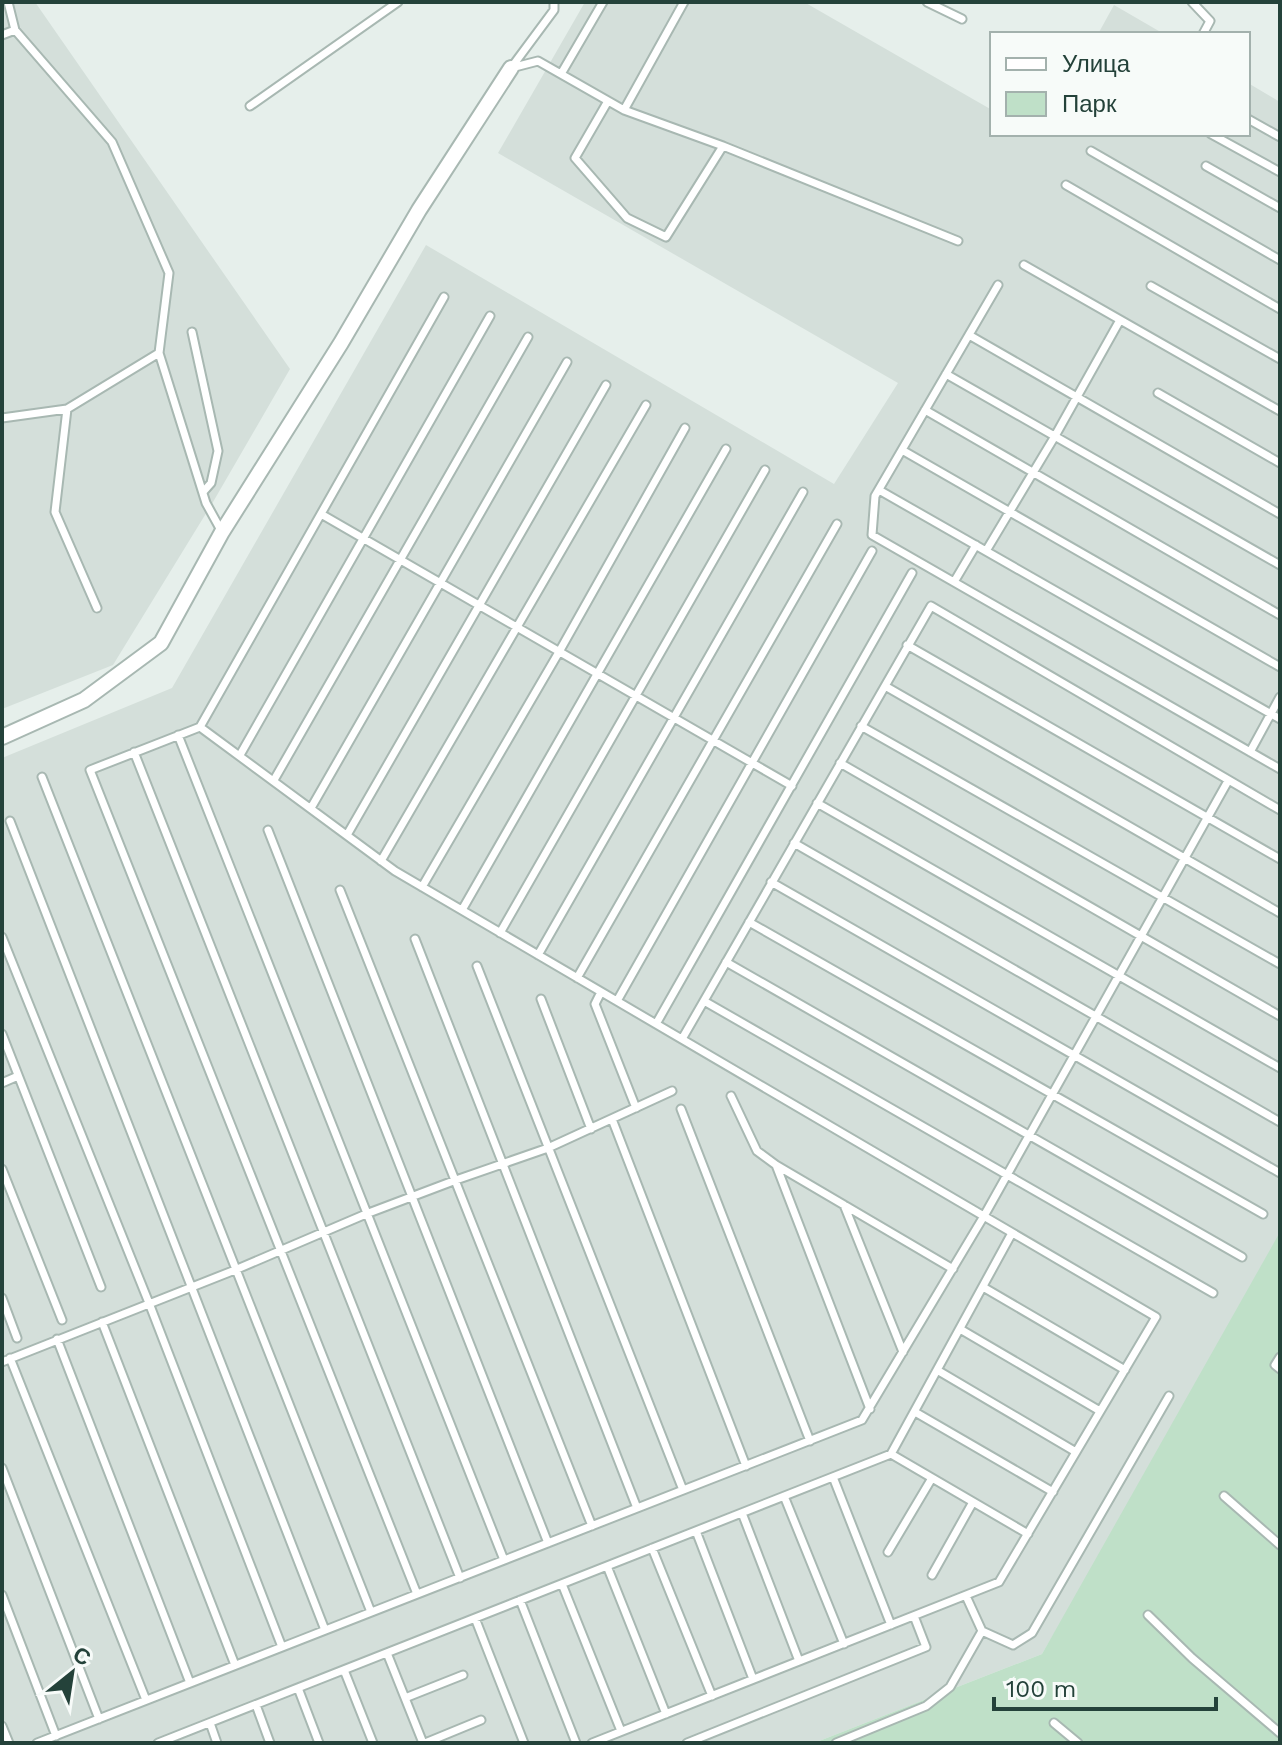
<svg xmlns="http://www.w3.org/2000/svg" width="1282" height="1745" font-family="'Work Sans',sans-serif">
	<rect width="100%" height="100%" fill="#e6efeb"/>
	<path fill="#d4dfda" d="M2,2H35L290,369L213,502L113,665L2,709Z
		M585,2H804L992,110V134H1033L1039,137L1042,134H1248V83L1280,102V1250L1042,1654L814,1743H2V758L172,688L426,245L834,484L898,383L498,153Z
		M1114,5L1164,34H1098Z"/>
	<path fill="#bfe0c8" d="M1280,1232V1743H814L1042,1654Z"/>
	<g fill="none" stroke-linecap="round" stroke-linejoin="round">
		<g stroke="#a8b8b2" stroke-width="11">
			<path id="service" d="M8,2L15,30
				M927,2L962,19
				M1192,2L1210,21L1203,34
				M2,35L15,30L112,142L169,273L159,353L206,503L222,532
				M511,68L538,61L624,110L723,146L958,241
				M511,68L554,10V2
				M561,74L603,2
				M608,101L575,158L627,218L666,237L723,146
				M250,106L398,2
				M624,110L684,2
				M1248,119L1280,137
				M1211,134L1280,172
				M1091,151L1280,260
				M1206,166L1280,208
				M1066,185L1280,309
				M1024,265L1280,411
				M998,285L875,496L872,535L1280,769
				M1151,286L1280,359
				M444,297L200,727L395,871L1156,1317L999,1582L592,1743
				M192,332L218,451L211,483L203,492
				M969,335L1280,514
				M946,374L1280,565
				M1158,393L1280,463
				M925,410L1280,615
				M2,418L67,409
				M902,450L1280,667
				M879,490L1280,719
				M321,514L792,786
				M986,551L1055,436L1120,320
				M954,582L976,545
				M97,608L55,512L67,409L159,353
				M907,645L1280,859
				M885,686L1280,913
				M861,726L1280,964
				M200,727L90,770L417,1594
				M178,735L504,1560
				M134,752L460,1578
				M1250,752L1280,697
				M240,755L490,316
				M840,763L1280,1016
				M42,777L371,1612
				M274,780L528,337
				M817,803L1280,1068
				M311,808L567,362
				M10,821L325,1630
				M268,830L548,1543
				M347,835L606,385
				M794,843L1280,1122
				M381,861L646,405
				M771,882L1280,1173
				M422,887L559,652L685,428
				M340,890L592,1526
				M462,910L726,449
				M749,922L1263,1214
				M500,933L765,470
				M2,937L149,1303L282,1647
				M415,939L637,1508
				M538,955L803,492
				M726,962L1242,1257
				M477,966L683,1490
				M577,978L837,524
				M601,992L595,1004L636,1108
				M541,999L591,1129
				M617,1001L872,551
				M704,1001L1213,1293
				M656,1024L912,573
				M2,1034L101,1287
				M682,1039L931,606L1280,810
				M2,1083L18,1076
				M731,1096L757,1151L776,1165
				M681,1109L810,1441
				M612,1119L746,1466
				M2,1169L62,1320
				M844,1205L903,1352
				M983,1287L1125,1370
				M2,1298L17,1338
				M102,1322L235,1665
				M960,1329L1100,1411
				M57,1339L190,1683
				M1280,1357L1275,1365L1280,1369
				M10,1358L146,1700
				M2,1362L235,1270L366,1214L456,1180L548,1148L672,1091
				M937,1370L1076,1452
				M870,1409L776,1165L953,1269
				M915,1412L1053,1492
				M891,1454L1028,1534
				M2,1468L99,1719
				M833,1477L891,1625
				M784,1496L844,1644
				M1224,1496L1280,1545
				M742,1513L799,1661
				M696,1531L753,1679
				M652,1548L712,1696
				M888,1552L932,1478
				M607,1566L666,1714
				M932,1575L973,1502
				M562,1584L621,1731
				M2,1595L56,1736
				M966,1596L982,1631L1013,1645L1032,1633L1169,1396
				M520,1600L576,1743
				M1148,1615L1192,1658L1280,1733
				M475,1618L524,1743
				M387,1653L423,1743
				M344,1670L373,1743
				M298,1688L319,1743
				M405,1698L463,1675
				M256,1705L270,1743
				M210,1723L217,1743
				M1054,1723L1078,1743
				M2,1726L9,1743
				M37,1743L862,1420L984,1216L1228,781
				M158,1743L891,1454L1012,1233
				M425,1743L481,1720
				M687,1743L926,1647L914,1616
				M836,1743L926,1706L950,1687L982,1631"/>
		</g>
		<g stroke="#a8b8b2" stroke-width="18">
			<path id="minor" d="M2,737L84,700L161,643L222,532L341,343L419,210L511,68"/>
		</g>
		<use href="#service" stroke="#fff" stroke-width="7"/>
		<use href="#minor" stroke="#fff" stroke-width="14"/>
	</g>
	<rect width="1282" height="1745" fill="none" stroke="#24423a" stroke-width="8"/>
	<rect x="990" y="32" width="260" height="104" fill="#f7fbf9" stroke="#a3b1ad" stroke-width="2"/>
	<rect x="1006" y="58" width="40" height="12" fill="#ffffff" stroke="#a3b1ad" stroke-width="2"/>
	<text x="1062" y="72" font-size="24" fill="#24423a">Улица</text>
	<rect x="1006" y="92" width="40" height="24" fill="#bfe0c8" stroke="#a3b1ad" stroke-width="2"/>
	<text x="1062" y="112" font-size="24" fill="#24423a">Парк</text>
	<g transform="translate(72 1673) rotate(30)" stroke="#f7fbf9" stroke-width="6" paint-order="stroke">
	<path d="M0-6L14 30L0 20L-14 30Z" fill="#24423a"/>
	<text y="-12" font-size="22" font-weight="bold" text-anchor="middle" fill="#24423a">С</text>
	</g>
	<path d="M994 1697v12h222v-12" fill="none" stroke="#24423a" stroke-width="4"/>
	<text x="1006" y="1697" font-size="24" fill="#24423a" stroke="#f7fbf9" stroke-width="6" paint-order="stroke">100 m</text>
</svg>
